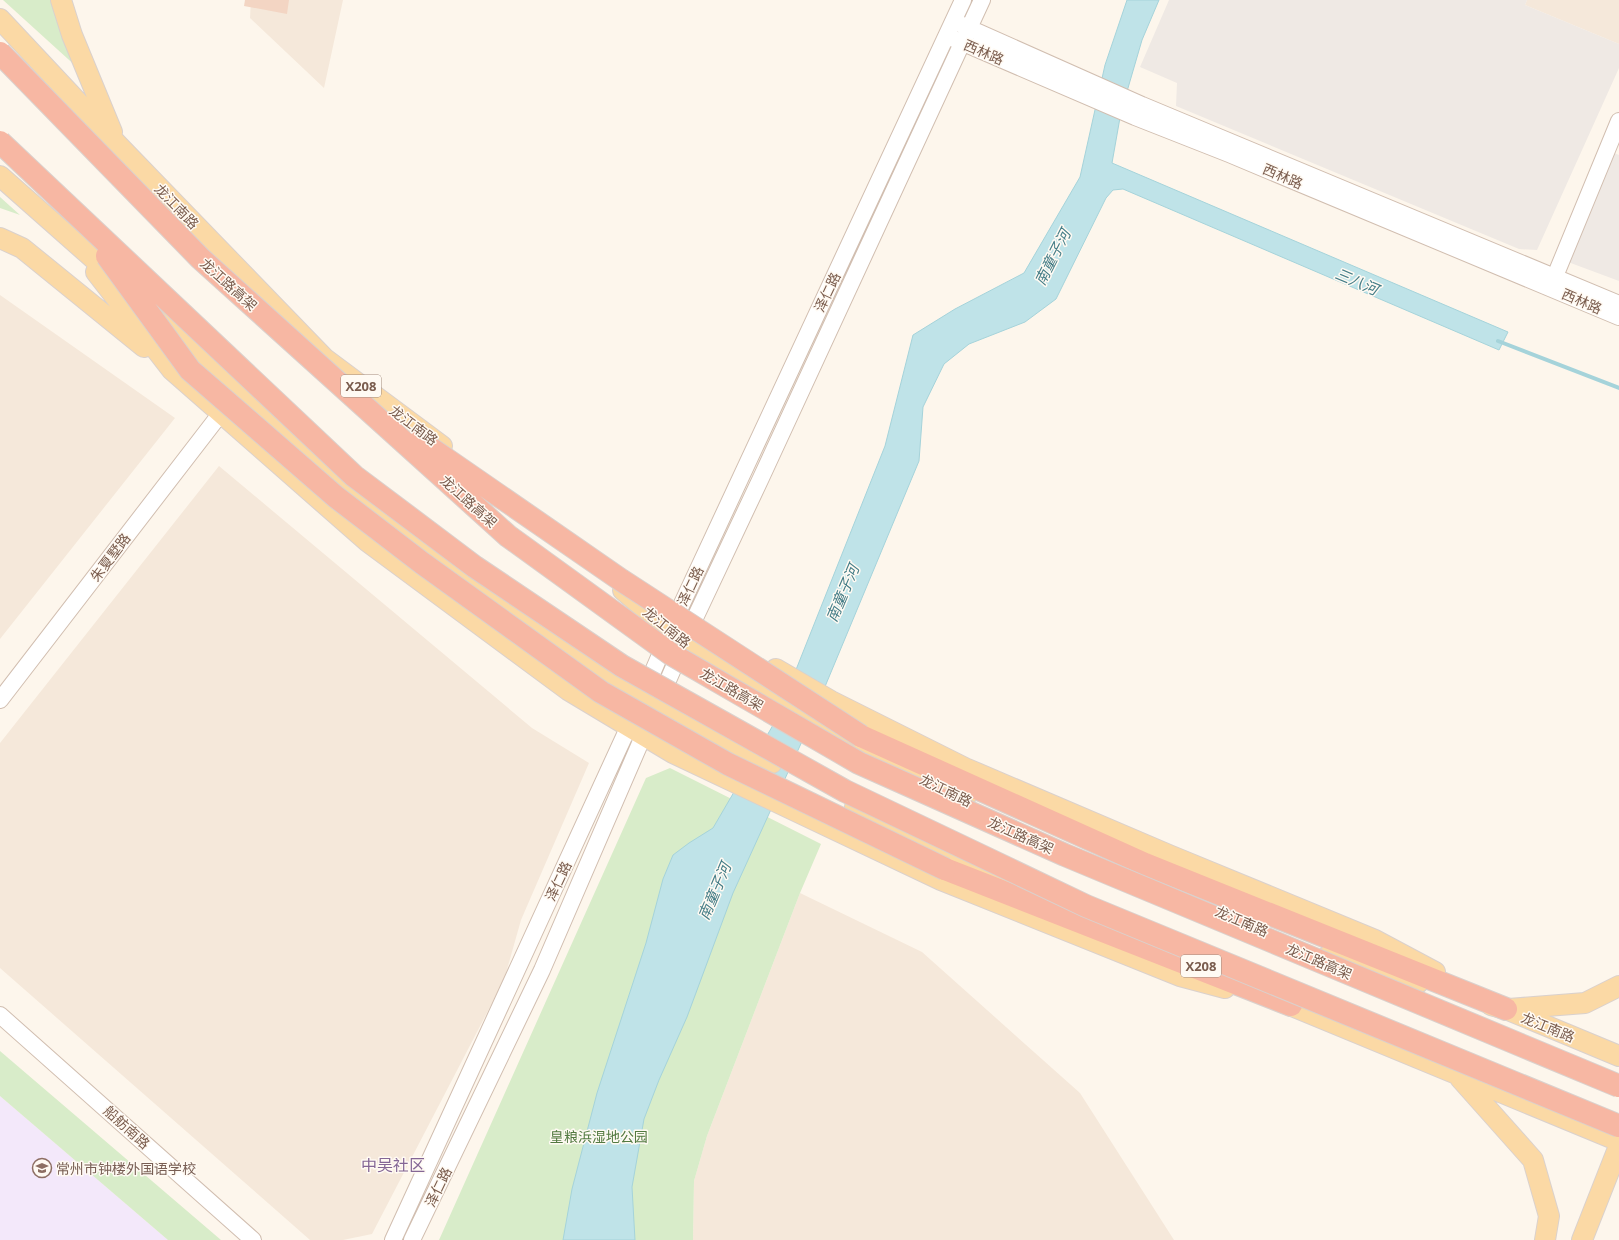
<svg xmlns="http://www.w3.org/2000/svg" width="1619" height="1240" font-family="'Open Sans','Noto Sans SC',sans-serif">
	<rect width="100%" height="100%" fill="#fdf6ec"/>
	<path fill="#f5e8da" d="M251,0H343L324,88L250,18Z
		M1527,0H1619V44L1525,5Z
		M0,295L175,418L0,639Z
		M219,466L532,728L589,763L521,920L504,980L372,1234L343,1240H310L0,968V743Z
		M800,893L922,952L1080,1093L1174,1240H693L694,1181L707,1136Z"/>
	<path fill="#efe9e4" d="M1169,0H1527L1525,5L1619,44V68L1537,250L1519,249L1176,106L1177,83L1140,67Z
		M1614,153L1619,155V281L1568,262Z"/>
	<path fill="#f3e8fa" d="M0,1096L168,1240H0Z"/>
	<path fill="#d8ecc9" d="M3,0H51L79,69Z
		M0,197L20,215L0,208Z
		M670,768L821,844L800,893L707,1136L694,1181L693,1240H439L646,778Z
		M0,1051L221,1240H168L0,1096Z"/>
	<path fill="#bfe3e8" stroke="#a5d3da" d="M1127,0H1159L1142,40L1121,112L1112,163L1508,332L1499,350L1123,189L1113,190L1106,198L1056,299L1025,322L969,344L944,364L923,407L919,461L804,737L733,893L687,1017L659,1080L644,1119L632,1187L635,1240H563L572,1189L597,1093L646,943L663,879L673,855L689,843L713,828L776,720L885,446L913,335L955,309L1024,273L1080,177L1105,65Z"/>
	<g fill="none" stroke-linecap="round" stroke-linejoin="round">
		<path stroke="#a5d3da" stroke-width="4" d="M1498,341L1619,388"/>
	</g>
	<path fill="#f3d5c3" d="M245,0H289L287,14L244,6Z"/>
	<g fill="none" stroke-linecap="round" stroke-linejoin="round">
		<g stroke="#d1beb0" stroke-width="18">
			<path id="minor" d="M960,24L1142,105L1619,304
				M954,39L1135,117L1229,154L1619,317
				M1551,286L1619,121
				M645,690L680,608L963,0
				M660,699L695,618L761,478L982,0
				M0,700L221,413
				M0,1015L253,1240
				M393,1240L634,715
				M412,1240L542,970L648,725"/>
		</g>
		<g stroke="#dad1cd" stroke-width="22">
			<path id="major" d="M61,0L72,35L112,132
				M0,19L118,145L324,358L442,446
				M0,176L120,282
				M0,238L22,248L144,347
				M96,272L172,370L368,542L568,690L673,753L941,880L1180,976L1225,988
				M154,312L429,555L658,703L772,763
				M623,590L688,645L813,724L965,799
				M776,669L831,701L965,768L1169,855L1375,940L1435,972
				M855,807L948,856L1037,894
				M1328,956L1418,983
				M1275,999L1619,1141
				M1491,1005L1506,1009L1619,1056
				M1509,1009L1585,1003L1619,986
				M1460,1078L1533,1160L1549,1216L1545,1240
				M1582,1240L1619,1146"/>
		</g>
		<g stroke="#dad1cd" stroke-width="24">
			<path id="highway" d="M861,736L1145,864L1506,1009
				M945,869L1291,1005"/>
		</g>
		<use href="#minor" stroke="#fff" stroke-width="16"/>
		<use href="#major" stroke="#fbd9a5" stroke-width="20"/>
		<use href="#highway" stroke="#f7b7a3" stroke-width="22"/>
		<g stroke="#dad1cd" stroke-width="24" stroke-linecap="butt">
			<path id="highway-bridge" d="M0,53L200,258L508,536L671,654L859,763L1065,855L1619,1086
				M0,142L354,476L475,567L622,666L845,791L1086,906L1619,1126
				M107,256L190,370L336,497L422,563L601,692L728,764L945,869
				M420,441L621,580L861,736"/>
		</g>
		<use href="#highway-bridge" stroke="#f7b7a3" stroke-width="22"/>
	</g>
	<defs>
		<g id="school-ring" transform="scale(1)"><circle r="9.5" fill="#fffaf3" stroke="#8d6e63" stroke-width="1.5"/><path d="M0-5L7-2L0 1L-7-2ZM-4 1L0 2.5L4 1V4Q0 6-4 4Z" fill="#8d6e63"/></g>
	</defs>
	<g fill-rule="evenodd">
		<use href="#school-ring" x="42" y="1168"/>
	</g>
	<g text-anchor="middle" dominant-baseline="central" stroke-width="3" stroke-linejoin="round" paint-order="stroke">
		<g fill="#fffaf3" stroke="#a28b7f" stroke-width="1">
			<rect x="341" y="375" width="40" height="22" rx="3"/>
			<rect x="1181" y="955" width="40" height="22" rx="3"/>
		</g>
		<g font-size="13" font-weight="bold" fill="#7a5c4d">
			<text x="361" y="386">X208</text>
			<text x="1201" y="966">X208</text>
		</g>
		<g font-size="14" fill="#7a5c4d" stroke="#fffaf3">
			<text transform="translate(984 52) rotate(23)">西林路</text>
			<text transform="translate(1283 176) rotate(23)">西林路</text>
			<text transform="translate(177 206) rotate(46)">龙江南路</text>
			<text transform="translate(229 284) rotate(42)">龙江路高架</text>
			<text transform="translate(827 292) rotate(-65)">泽仁路</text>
			<text transform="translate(1582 301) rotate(23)">西林路</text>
			<text transform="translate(414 425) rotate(37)">龙江南路</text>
			<text transform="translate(469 501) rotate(42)">龙江路高架</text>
			<text transform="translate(110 557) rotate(-53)">朱夏墅路</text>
			<text transform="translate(690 586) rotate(-65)">泽仁路</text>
			<text transform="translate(667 627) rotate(39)">龙江南路</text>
			<text transform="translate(732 689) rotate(30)">龙江路高架</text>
			<text transform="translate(946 790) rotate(26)">龙江南路</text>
			<text transform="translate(1021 835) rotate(24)">龙江路高架</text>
			<text transform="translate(558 881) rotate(-65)">泽仁路</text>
			<text transform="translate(1242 921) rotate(23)">龙江南路</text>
			<text transform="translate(1319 961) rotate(23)">龙江路高架</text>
			<text transform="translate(1548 1027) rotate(22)">龙江南路</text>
			<text transform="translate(127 1127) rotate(42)">船舫南路</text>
			<text transform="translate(438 1187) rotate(-64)">泽仁路</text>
		</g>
		<g font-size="14" fill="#537a41" stroke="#fffaf3">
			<text x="599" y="1136">皇粮浜湿地公园</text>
		</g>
		<g font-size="14" fill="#785e54" stroke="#fffaf3" text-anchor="start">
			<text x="56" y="1168">常州市钟楼外国语学校</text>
		</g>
		<g font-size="15" font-style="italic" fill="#437c86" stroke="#fffaf3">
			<text transform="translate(1052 257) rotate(-63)">南童子河</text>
			<text transform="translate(1357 281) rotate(23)">三八河</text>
			<text transform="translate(842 593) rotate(-67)">南童子河</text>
			<text transform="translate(714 891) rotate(-67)">南童子河</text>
		</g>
		<g font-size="16" fill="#846695" stroke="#fffaf3">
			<text x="393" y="1165">中吴社区</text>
		</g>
	</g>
</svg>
